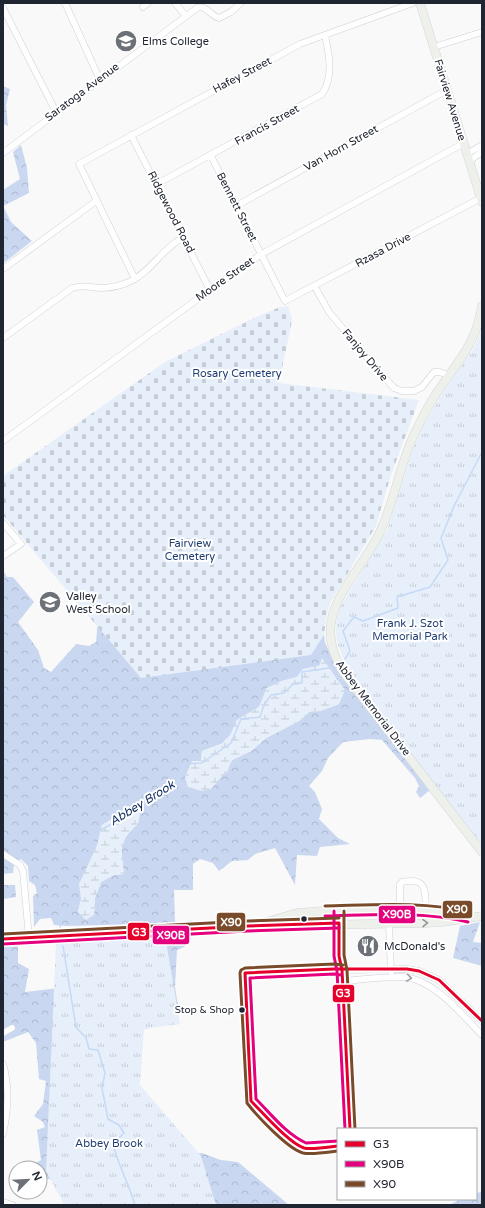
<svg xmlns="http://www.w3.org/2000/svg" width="485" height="1208" font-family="'Varela Round',sans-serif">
	<defs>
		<pattern id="forest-crowns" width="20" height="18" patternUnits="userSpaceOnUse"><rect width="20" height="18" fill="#c9d8f0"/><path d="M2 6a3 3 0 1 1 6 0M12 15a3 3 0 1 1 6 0" fill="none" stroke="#acb9ce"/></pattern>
		<pattern id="wetland-marsh" width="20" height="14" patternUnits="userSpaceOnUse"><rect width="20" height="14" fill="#e7effa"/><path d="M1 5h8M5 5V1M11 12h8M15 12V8" fill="none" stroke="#c6cdd7"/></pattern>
		<pattern id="cemetery-stones" width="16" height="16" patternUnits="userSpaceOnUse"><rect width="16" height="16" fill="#e7effa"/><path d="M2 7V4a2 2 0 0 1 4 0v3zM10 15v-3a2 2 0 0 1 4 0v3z" fill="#c6cdd7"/></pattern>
		<pattern id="park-tufts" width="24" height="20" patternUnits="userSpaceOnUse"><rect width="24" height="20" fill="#e7effa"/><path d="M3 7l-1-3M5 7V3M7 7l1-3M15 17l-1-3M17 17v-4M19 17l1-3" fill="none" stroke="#c6cdd7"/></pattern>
	</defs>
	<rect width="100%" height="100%" fill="#f9f9f9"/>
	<path fill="url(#forest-crowns)" fill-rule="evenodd" d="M3,86L10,89L6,105L8,126L3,124Z
		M21,145L27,168L29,193L3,206L11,222L32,241L5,262L3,260V190L20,179L13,152Z
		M3,570L7,577H13L34,602L18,622L38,650L44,668L51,672L76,644L89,646L96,642L98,619L328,604L323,626L325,642L337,670L352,691L430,790L420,798L416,792L419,786L415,778L382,740L370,739L343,742L328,758L322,771L309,786L315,792L322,809L319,819L338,838L350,844L320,847L317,856L297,855L295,885L275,848L255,854L248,860L232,861L219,871L213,863L200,859L193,864V890H174L175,923L66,926L54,925L51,918L40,919L34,927L33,896L37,893L35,885L29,881L28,866L21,859L14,864L13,873L3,874ZM319,666L339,704L320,711L309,712L299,721L266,738L251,751L232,760C226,772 219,778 211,789L192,761H201L202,751L221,744L231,735L237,720L259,707L267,688L282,681L297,677L303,669ZM131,808L138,824C117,842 121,849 124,874L114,875L101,882L95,898L94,915L78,912L90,861L97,846L102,825Z
		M3,885H15L16,897L3,899Z
		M480,922L473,942L482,943V966L453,958L460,926Z
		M192,938L184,947L177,950L175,987L179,1012L170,1023L141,1030L137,1086L193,1153H202L221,1160L238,1162L289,1205H76L70,1186L40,1176V1168H27L41,1160L37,1130L45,1127L43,1122L34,1116L43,1104L46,1081L39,1079L36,1043L28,1032L3,1042V947L18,946V963L29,969L25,992L59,988L58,955L67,941Z
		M482,1192V1205H449L461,1199H476V1193Z"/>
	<path fill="url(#wetland-marsh)" d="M322,658L345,690L339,704L320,711L309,712L299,721L266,738L251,751L232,760L227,772L221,777L211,789L201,791L188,787L185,777L192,761H201L202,751L221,744L230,735L237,720L259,707L267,688L282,681L297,677L303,669L319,666Z
		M131,808L139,809L140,814L138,824L127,834L121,849L124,874L114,875L101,882L95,898L94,915L86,920L78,912L81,899L79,884L97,846L102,825Z"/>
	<path fill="url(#cemetery-stones)" d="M288,306L292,319L291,326L279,383L419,400L391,475L376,526L330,603L326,619L324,635L311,655L141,678L3,515V476L165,362L254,318L280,307Z"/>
	<path fill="url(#park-tufts)" d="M482,329V845L437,788L352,673C337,650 331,633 340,607L387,530L412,452L424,425L443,392L474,348Z
		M165,935L180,1024L144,1029L140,1085L201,1156L216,1205H64L46,1171L56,944Z"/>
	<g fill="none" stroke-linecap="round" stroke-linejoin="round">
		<path stroke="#c6d9f8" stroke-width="1.5" d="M345,659L350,651L343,631L354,617L363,621L398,608L397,597L430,587L448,560L441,538L455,504L482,452
			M60,927L77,859L92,844L95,833L121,819L128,811L179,780L183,764L202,763L231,743L241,719L260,717L264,705L271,695L284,693L294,683H302V672L329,668
			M63,946L76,1027L86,1038L89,1049L98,1050L105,1073L102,1088L108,1119L119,1125L124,1133L113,1144C118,1165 129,1184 135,1205"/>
		<g stroke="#cdd0d6" stroke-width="7">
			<path id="minor" d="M65,3L100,80
				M175,3L185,15
				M143,7L148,3
				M3,8L56,112
				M434,47L482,32
				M131,135L210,290
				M3,153L197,8C205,4 211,16 219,18L231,12L241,3
				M467,154L482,145
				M211,156L285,301L481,198
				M469,161L482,152
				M157,184L322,94C334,77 329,54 325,35
				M236,206L447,90
				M3,269L96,201
				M135,279L79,164L300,44L413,3
				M315,287L329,312L376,368L394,388L402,391H414L422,387L434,372H440L449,376
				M3,338L72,288C82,285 91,287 100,288C110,288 121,286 131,281C152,271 162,248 183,238
				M3,441L210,290L260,255L464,143
				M3,523L21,544L3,556
				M3,854L20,865L23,871L29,938
				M400,910V884L402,882C428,877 425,891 426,911
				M339,911V956L342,981C362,980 384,976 404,977C435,980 461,1014 482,1035
				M389,923L391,972
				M342,963L344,911
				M342,970L407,969L419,971L439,980L482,1021
				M3,1033L12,1028
				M3,1064C10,1087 8,1111 3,1134
				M3,1202L13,1205"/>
		</g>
		<g stroke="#d4d5d7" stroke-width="9">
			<path id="major" d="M420,3L482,202
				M482,306C475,347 457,362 436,394C427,408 420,422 413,437C399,468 394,503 379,534C354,583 307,616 344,673L482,852
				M266,922L297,913L322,911L409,910L448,912L466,916
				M3,939L248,926L426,923L443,922L482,916"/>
		</g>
		<use href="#minor" stroke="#fefefe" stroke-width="6"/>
		<use href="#major" stroke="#eef0eb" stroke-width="8"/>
		<g stroke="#fff" stroke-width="6">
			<path id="bus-1" d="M3,939L248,926L339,923V956L342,970L350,1129
				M338,1146C329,1147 312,1150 304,1148C289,1143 263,1113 251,1101L245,973L334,969H407L419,971L439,980L482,1021"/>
		</g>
		<g stroke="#fff" stroke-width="6">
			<path id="bus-2" d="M334,911V956L337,971L345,1129
				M325,916C372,915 422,911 468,922
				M3,944L248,931L339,928
				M338,1141L306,1143C286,1134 271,1114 256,1099L250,978L334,974L341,975"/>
		</g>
		<g stroke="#fff" stroke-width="6">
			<path id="bus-3" d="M325,906C373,905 423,901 470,912
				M344,911V955L347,970L355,1129
				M3,934L248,921L339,918
				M338,1151C329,1152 312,1155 303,1153C288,1149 257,1116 247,1103L240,973L241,970L245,968L334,964L343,965"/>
		</g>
		<use href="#bus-1" stroke="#e4002b" stroke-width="3"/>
		<use href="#bus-2" stroke="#e5007d" stroke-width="3"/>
		<use href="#bus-3" stroke="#7a4b2a" stroke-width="3"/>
	</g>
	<defs><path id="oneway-chevron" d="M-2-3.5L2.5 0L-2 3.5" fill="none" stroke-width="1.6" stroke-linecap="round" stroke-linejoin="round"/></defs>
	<use stroke="#919597" href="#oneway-chevron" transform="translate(425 923) rotate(-1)"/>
	<use stroke="#9a9da2" href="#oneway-chevron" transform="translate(409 978) rotate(9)"/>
	<defs>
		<g id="university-disc" transform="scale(1.15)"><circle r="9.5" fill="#6c7077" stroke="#fff"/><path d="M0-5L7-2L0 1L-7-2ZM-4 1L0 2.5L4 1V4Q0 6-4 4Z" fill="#fff"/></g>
		<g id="school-disc" transform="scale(1.15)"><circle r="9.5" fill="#6c7077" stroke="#fff"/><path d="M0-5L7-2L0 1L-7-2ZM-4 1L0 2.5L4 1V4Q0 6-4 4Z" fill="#fff"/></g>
		<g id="restaurant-disc" transform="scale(1.15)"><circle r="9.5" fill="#6c7077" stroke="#fff"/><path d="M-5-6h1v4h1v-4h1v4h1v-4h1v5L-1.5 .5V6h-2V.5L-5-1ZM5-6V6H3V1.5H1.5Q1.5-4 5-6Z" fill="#fff"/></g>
	</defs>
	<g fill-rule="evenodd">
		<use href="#university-disc" x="126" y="41"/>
		<use href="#school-disc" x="50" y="602"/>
		<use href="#restaurant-disc" x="368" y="946"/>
	</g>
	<g fill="#202631" stroke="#fff" stroke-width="1.5">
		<circle cx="304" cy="919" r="3.5"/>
		<circle cx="242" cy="1010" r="3.5"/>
	</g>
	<g text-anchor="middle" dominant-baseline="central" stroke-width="4" stroke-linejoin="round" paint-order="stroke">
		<g font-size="10" fill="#202631" stroke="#fff" text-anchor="end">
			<text x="234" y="1010">Stop &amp; Shop</text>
		</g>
		<g font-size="11" fill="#202631" stroke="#fff" text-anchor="start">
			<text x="142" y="41">Elms College</text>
			<text x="66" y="596">Valley<tspan x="66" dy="13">West School</tspan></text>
			<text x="384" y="946">McDonald's</text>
		</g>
		<g font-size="11" fill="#202631" stroke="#fff">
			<text transform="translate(242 75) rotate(-28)">Hafey Street</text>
			<text transform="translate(82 92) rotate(-37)">Saratoga Avenue</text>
			<text transform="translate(450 100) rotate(73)">Fairview Avenue</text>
			<text transform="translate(267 125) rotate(-29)">Francis Street</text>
			<text transform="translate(341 148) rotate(-29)">Van Horn Street</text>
			<text transform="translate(237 207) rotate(63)">Bennett Street</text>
			<text transform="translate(171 212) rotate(63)">Ridgewood Road</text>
			<text transform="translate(383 250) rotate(-28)">Rzasa Drive</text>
			<text transform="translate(225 279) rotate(-35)">Moore Street</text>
			<text transform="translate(365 355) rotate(50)">Fanjoy Drive</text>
			<text transform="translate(373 708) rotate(53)">Abbey Memorial Drive</text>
		</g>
		<g font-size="11" fill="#203e74" stroke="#fff">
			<text x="237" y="373">Rosary Cemetery</text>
			<text x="190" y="543">Fairview<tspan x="190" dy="13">Cemetery</tspan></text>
			<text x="410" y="623">Frank J. Szot<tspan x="410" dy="13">Memorial Park</tspan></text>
			<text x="109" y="1143">Abbey Brook</text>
		</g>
		<g font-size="12" font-style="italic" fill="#0b295c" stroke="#fff">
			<text transform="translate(142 803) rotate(-32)">Abbey Brook</text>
		</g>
	</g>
	<g stroke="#fff" stroke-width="1.5">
		<rect x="442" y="900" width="31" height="19" rx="4" fill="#7a4b2a"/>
		<rect x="378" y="905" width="38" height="19" rx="4" fill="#e5007d"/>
		<rect x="216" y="912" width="30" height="20" rx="4" fill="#7a4b2a"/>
		<rect x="127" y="922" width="23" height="19" rx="4" fill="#e4002b"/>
		<rect x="152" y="925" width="38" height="20" rx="4" fill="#e5007d"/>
		<rect x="332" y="984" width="23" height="19" rx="4" fill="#e4002b"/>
	</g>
	<g font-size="11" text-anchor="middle" font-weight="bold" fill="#fff">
		<text x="457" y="913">X90</text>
		<text x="397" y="918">X90B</text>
		<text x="231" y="926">X90</text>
		<text x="139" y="936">G3</text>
		<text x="171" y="939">X90B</text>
		<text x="343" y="997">G3</text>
	</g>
	<rect width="485" height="1208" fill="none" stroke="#202631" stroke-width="8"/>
	<rect x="337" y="1128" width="140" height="72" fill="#ffffff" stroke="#a6a8ad"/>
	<rect x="345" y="1141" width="20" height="6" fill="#e4002b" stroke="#a6a8ad"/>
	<text x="373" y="1148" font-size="12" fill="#202631">G3</text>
	<rect x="345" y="1161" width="20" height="6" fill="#e5007d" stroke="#a6a8ad"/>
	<text x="373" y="1168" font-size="12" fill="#202631">X90B</text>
	<rect x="345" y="1181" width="20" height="6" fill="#7a4b2a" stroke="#a6a8ad"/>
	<text x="373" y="1188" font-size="12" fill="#202631">X90</text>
	<g transform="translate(28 1180) rotate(66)"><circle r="19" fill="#ffffff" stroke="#a6a8ad"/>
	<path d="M0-3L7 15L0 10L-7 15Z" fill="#6c7077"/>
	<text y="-6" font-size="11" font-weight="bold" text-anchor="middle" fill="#202631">N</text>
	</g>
</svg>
